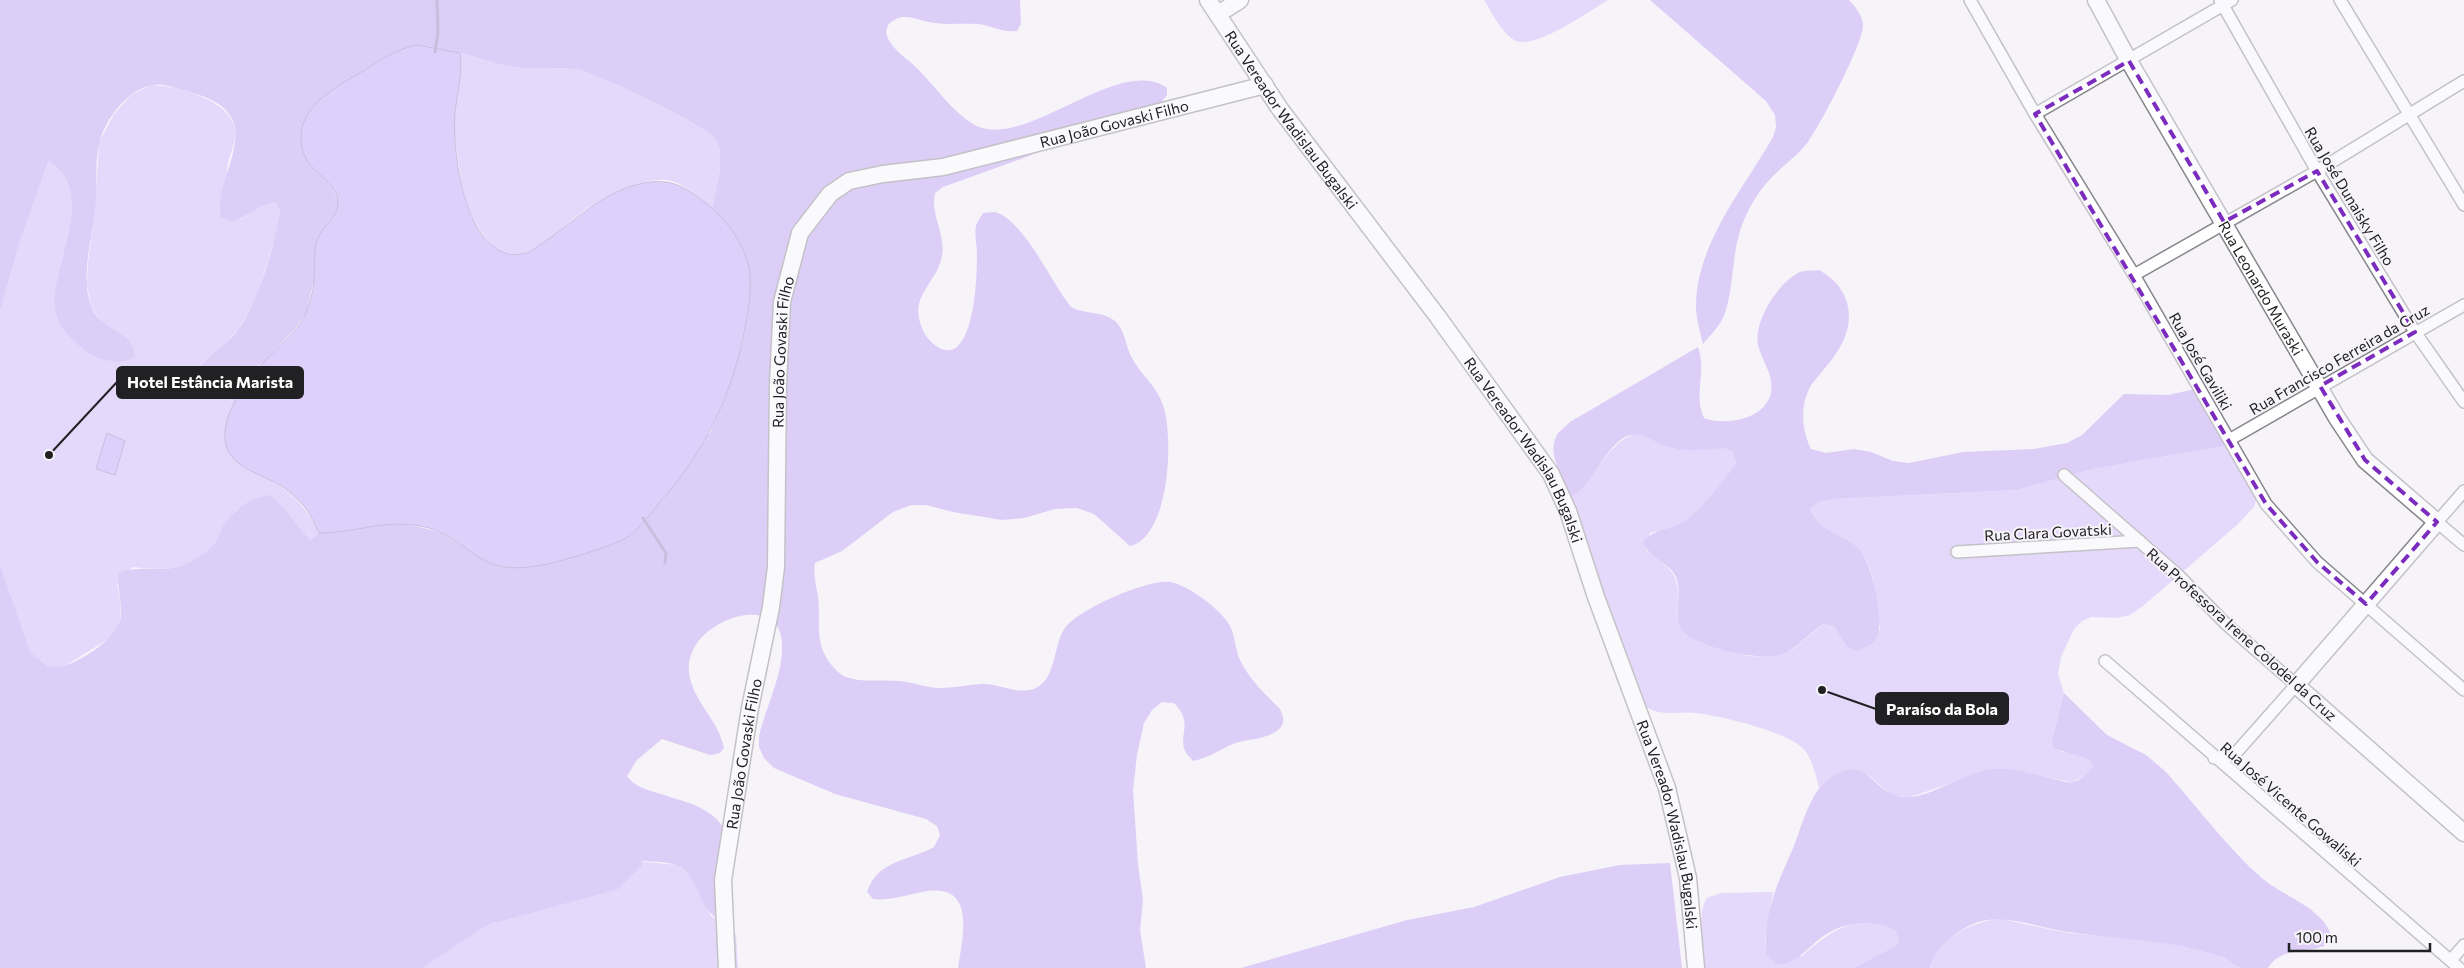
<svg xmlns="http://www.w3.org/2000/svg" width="2464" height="968" font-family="Commissioner,sans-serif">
	<rect width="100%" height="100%" fill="#f6f4f9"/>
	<path fill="#cfb7fc" d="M1484,0H1608C1591,10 1533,52 1514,40C1501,32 1492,13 1484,0Z
		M460,53C480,58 502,67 523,68C542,70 561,66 580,70C599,75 711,127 717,141C725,161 716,188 712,208C701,199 686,185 672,181C647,174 600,199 581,213C552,234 515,281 484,236C470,216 463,196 460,173C457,153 453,133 455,113C457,92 463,74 460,53Z
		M150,85C175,85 232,100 235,130C237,145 227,157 227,171C227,187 235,205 239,220L265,203L275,202L280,211L279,225L256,299L240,327L226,343L210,398L238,374L263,363L243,389L231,410L242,466C280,485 299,493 319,533L310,540L285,509H237C233,515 227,521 223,527C220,531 220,537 217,541C194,570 166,571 133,567L117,584C120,603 125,619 113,636L60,669L43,672L34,663L22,634L0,565V259L44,159C53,164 62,168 67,178C82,204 62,264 56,292L131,345L102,322L91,307L87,284L88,263L95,209L99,142L114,114L131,95Z
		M1635,434L1645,436L1675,449H1727L1733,452L1736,463C1727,479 1697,515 1680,524C1671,528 1660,530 1650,533L1646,550C1677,574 1680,574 1677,615L1702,643L1749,656L1770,657L1793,649L1823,624L1834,626L1846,646L1880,630C1878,608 1875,566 1859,549C1843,532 1819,533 1810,509L1819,502L1834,499L2017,490L2093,469L2231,445L2258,494L2254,507L2237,525L2143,606L2130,615L2117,618L2091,617L2082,621L2074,629L2061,657L2058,674L2064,693L2052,740L2061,752L2077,753L2091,760L2093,767L2087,775L2072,782L1994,769L1910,797L1893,796L1868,775H1837L1819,788C1816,776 1813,762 1806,752C1794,733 1718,715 1695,713C1680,711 1661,717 1647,707C1642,703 1638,693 1635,688L1572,497C1597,479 1605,444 1635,434Z
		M635,861L677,865L690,875L711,916L729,926L736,935L738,968H423L481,929Z
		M1773,892L1765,937L1766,954L1802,956C1830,931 1858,911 1895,930L1899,941L1895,946L1854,968H1705C1704,948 1696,915 1707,898L1721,893Z
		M1997,919C2021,922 2044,929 2069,933C2115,939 2205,939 2241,968H1930C1937,939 1970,923 1997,919Z"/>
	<path fill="#bfa0f7" d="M0,0H1020L1021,24L1017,31C1002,33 991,25 977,24C963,23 949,25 935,23C924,22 913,16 902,17C898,18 891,21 889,24C879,37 900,54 909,61C931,79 952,114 977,126C1028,149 1119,54 1167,88V95L1159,105L1065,139L1029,156L943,187L935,193C930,215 946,234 942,256C938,280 914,293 919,318C921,330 927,339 936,346C943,351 950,352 957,347C975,331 977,276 977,253C977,245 974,234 976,226C977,222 981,217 983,213C986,213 991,212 995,212C1024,220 1052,284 1071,307C1085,315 1105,310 1117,323C1125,332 1126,347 1132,358C1140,374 1157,386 1163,405C1174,436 1170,537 1130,546L1094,514L1077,508L1055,509L1024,518L1002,520L953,512L926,505H911L893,512L842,551L815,563C813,577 816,583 818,597C821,621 814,640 829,662C834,668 839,674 846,677C862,683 882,679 899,681C913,682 926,688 940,688C953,688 967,685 981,684C1000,683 1019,696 1036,688C1057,678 1053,644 1065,628C1078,609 1149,578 1171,582C1188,585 1223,611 1230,626C1236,638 1235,651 1241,662C1250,680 1266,695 1280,709C1283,715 1285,721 1281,727C1271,740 1247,738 1233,744C1219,750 1208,758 1193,761C1191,758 1187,755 1185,751C1178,735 1194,723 1174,703L1162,702L1152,710L1144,723L1137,755L1133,790L1138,864L1143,900L1140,930L1146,968H958C963,935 977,881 922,892C905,895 890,901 873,899L867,892C877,860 909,861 934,847L940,835L937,826L926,819L835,794L774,768L764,758L759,747V736C766,705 787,668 781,636C773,592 684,622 689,672C692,701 719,720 724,748L720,753L710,755L662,739L637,760L627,776C636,789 653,791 667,796C679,800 693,803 704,810C745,833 734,884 720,920C697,909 701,878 678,866C668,861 653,862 642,861V865L618,889L494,923L481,929L423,968H0V565L30,652L48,667C54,666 62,667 67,665C86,658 120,636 121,615C122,600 116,587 119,573C147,562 167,578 197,558C203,554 213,547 217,540C220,536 220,530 223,526C235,509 249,498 270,495L285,509L310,540L319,533L378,524L411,525L440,532L488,562L501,567L516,568L570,558L710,433L726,395L742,344L749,300L723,220L712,208C716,188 725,161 717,141C711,127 599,75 580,70C561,66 542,70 523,68C502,67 480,58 460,53L302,144L307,160L332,187L339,203L336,213L319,236L315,247L314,281L306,313L295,329L263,363L238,374L210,398H198C190,390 191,381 198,371C209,354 229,344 240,327C258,301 276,242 280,211L275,202C258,204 247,218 231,222L221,217C214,186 247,145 231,117C220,97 188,92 168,86C136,76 105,117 99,144C94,166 98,190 95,212C91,241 81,278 91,306C98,326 123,330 132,345C133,348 134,353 135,356C126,364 113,362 102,359C92,356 81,348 73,340C64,331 56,321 55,307C51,264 100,190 48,161L19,243L0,310Z
		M1650,0H1849C1855,6 1863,16 1863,26C1863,43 1820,126 1808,142C1798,155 1784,165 1773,176C1761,188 1750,205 1744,220C1731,250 1735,283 1725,313C1721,325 1711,334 1703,344C1700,331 1696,319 1696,306C1696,244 1744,188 1773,137L1776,127L1775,115L1766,101Z
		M1819,270C1854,289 1857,325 1835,355C1827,367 1816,377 1809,389C1800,408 1802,430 1811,449L1826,453L1854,449L1871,452L1893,461L1909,463L1963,452L2034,449L2067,443L2082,435L2124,394L2168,395L2195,389L2231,445L2093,469L2017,490L1834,499L1819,502L1810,509C1820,534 1844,532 1860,550C1872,564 1886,624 1876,639C1871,646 1863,648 1856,651L1846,646L1834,626L1823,624C1808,634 1797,649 1780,655C1761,662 1693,646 1682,630C1672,614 1683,594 1676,577C1669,562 1648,558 1643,542C1655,528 1666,531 1681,523C1697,515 1726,479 1736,463L1733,452L1727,449C1710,448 1693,452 1677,449C1651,446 1639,420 1614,446C1598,463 1591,484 1572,497C1564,480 1547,455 1556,437C1558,431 1566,427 1570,422L1698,347C1707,371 1693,395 1704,418C1725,426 1766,420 1771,392C1774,375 1762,361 1758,345C1753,322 1779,281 1800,272C1806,270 1813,271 1819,270Z
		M2064,693L2107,735L2146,755L2165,771C2195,804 2229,850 2263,879C2287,899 2324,907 2333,940C2315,957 2283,943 2268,968C2260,968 2248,968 2241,968C2236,966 2230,961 2225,958C2217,955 2208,953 2199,950C2156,939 2111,939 2068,932C2040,928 2010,915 1982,921C1961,926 1935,947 1930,968H1854L1895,946L1899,941L1895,930C1874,919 1846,921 1825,935C1808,946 1798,965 1776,964L1766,954C1763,913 1778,882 1794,846C1805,818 1813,776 1849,770C1872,766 1878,798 1908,797C1932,797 1967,771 1994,769C2015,767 2037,776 2058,780C2062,781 2068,783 2072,782C2081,781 2088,773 2093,766L2090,760C2078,754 2065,754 2053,747L2052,740Z
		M1670,863L1682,968H1241L1407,920L1474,907L1560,877L1620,865Z"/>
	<path fill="#c4a5fd" stroke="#937dbc" d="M417,45L460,53C463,74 457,92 455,113C452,150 463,239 505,253C512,256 520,254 527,253C568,230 597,192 644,183C672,178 685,187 706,203C726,219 744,243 749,268C752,286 749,308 745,327C733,394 705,451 660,502C651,514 641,526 629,536C617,545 571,558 556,562C535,567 508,572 488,562C467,552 452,534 429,528C388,517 358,533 319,533C314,522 307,507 297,499C292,494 285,488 279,485C262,474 232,468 226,445C219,416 246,382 264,362C278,346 300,331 307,310C310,300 314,290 314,280C316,266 312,249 319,236C324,225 338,217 338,204C339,184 314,174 306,159C286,113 331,90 363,71C380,60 397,49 417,45Z
		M107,433L125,441L115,475L96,469Z"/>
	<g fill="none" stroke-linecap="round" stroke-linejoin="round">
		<path stroke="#937dbc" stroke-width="3" d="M435,52L438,33L437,0
			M643,518L666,553L665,563"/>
		<g stroke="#87868a" stroke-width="14">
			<path id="street" d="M1970,0L2035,114L2134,275L2266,504L2317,562L2464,690
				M2220,0L2317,171L2415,332L2464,402
				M2340,0L2464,205
				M2035,114L2232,0
				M2134,275L2317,171L2464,81
				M2229,440L2464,305
				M2064,475L2179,576L2226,624L2296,685L2235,754L2226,757L2214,758
				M2464,491L2437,522L2464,545
				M1957,552L2140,541
				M2105,661L2459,968
				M2451,960L2464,945"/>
		</g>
		<g stroke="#87868a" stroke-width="19">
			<g id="secondary">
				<path id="s1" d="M1208,0L1280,109L1438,317L1551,474L1568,511L1596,597L1667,788L1688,878L1696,968"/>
				<path id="s2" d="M2096,0L2129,61L2337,418L2365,460L2437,522L2296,685L2464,833"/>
				<path d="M1218,14L1240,0"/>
				<path id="s3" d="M727,968L723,880L750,708L771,607L776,567L778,384L782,302L800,233L830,194L849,181L883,174L943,167L1265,85"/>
			</g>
		</g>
		<use href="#street" stroke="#fff" stroke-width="11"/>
		<use href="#secondary" stroke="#fff" stroke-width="16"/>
	</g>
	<path d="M0 0H2464V968H0ZM2129,61L2224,222L2317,171L2415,332L2320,386L2365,460L2437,522L2366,604L2317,562L2266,504L2035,114Z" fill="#f6f4f9" fill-opacity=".55" fill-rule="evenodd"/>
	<path fill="none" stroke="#7b2cbf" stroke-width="4" stroke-dasharray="10 6" stroke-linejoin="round" d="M2129,61L2224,222L2317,171L2415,332L2320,386L2365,460L2437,522L2366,604L2317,562L2266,504L2035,114Z"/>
	<g text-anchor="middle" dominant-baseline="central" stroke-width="4" stroke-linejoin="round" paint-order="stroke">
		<g font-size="15" fill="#212123" stroke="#f6f4f9">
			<text stroke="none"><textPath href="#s1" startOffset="146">Rua Vereador Wadislau Bugalski</textPath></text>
			<text stroke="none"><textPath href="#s3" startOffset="1086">Rua João Govaski Filho</textPath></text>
			<text transform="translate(2350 196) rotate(59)">Rua José Dunaisky Filho</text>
			<text stroke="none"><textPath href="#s2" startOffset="332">Rua Leonardo Muraski</textPath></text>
			<text stroke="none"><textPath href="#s3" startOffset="621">Rua João Govaski Filho</textPath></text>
			<text transform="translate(2339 359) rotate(-30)">Rua Francisco Ferreira da Cruz</text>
			<text transform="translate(2201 361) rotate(60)">Rua José Gaviliki</text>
			<text stroke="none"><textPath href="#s1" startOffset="551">Rua Vereador Wadislau Bugalski</textPath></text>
			<text transform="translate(2048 532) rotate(-3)">Rua Clara Govatski</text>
			<text transform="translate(2242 634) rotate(42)">Rua Professora Irene Colodel da Cruz</text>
			<text stroke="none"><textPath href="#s3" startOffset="216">Rua João Govaski Filho</textPath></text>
			<text transform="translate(2291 804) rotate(41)">Rua José Vicente Gowaliski</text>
			<text stroke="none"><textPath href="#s1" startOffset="956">Rua Vereador Wadislau Bugalski</textPath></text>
		</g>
	</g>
	<path fill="none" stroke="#212123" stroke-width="2" d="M49 455L117 382M1822 690L1876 709"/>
	<g fill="#212123" stroke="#f6f4f9" stroke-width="2">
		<circle cx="49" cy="455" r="5"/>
		<circle cx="1822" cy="690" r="5"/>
	</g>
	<g fill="#212123" stroke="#212123" stroke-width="2">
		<rect x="117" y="367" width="186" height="31" rx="5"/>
		<rect x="1876" y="693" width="132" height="31" rx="5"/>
	</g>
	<g font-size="16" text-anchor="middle" font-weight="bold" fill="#fff">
		<text x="210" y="388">Hotel Estância Marista</text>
		<text x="1942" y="715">Paraíso da Bola</text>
	</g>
	<path d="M2289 943v8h141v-8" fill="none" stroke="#212123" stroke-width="2.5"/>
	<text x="2296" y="943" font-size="15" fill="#212123" stroke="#f6f4f9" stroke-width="4" paint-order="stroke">100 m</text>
</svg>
